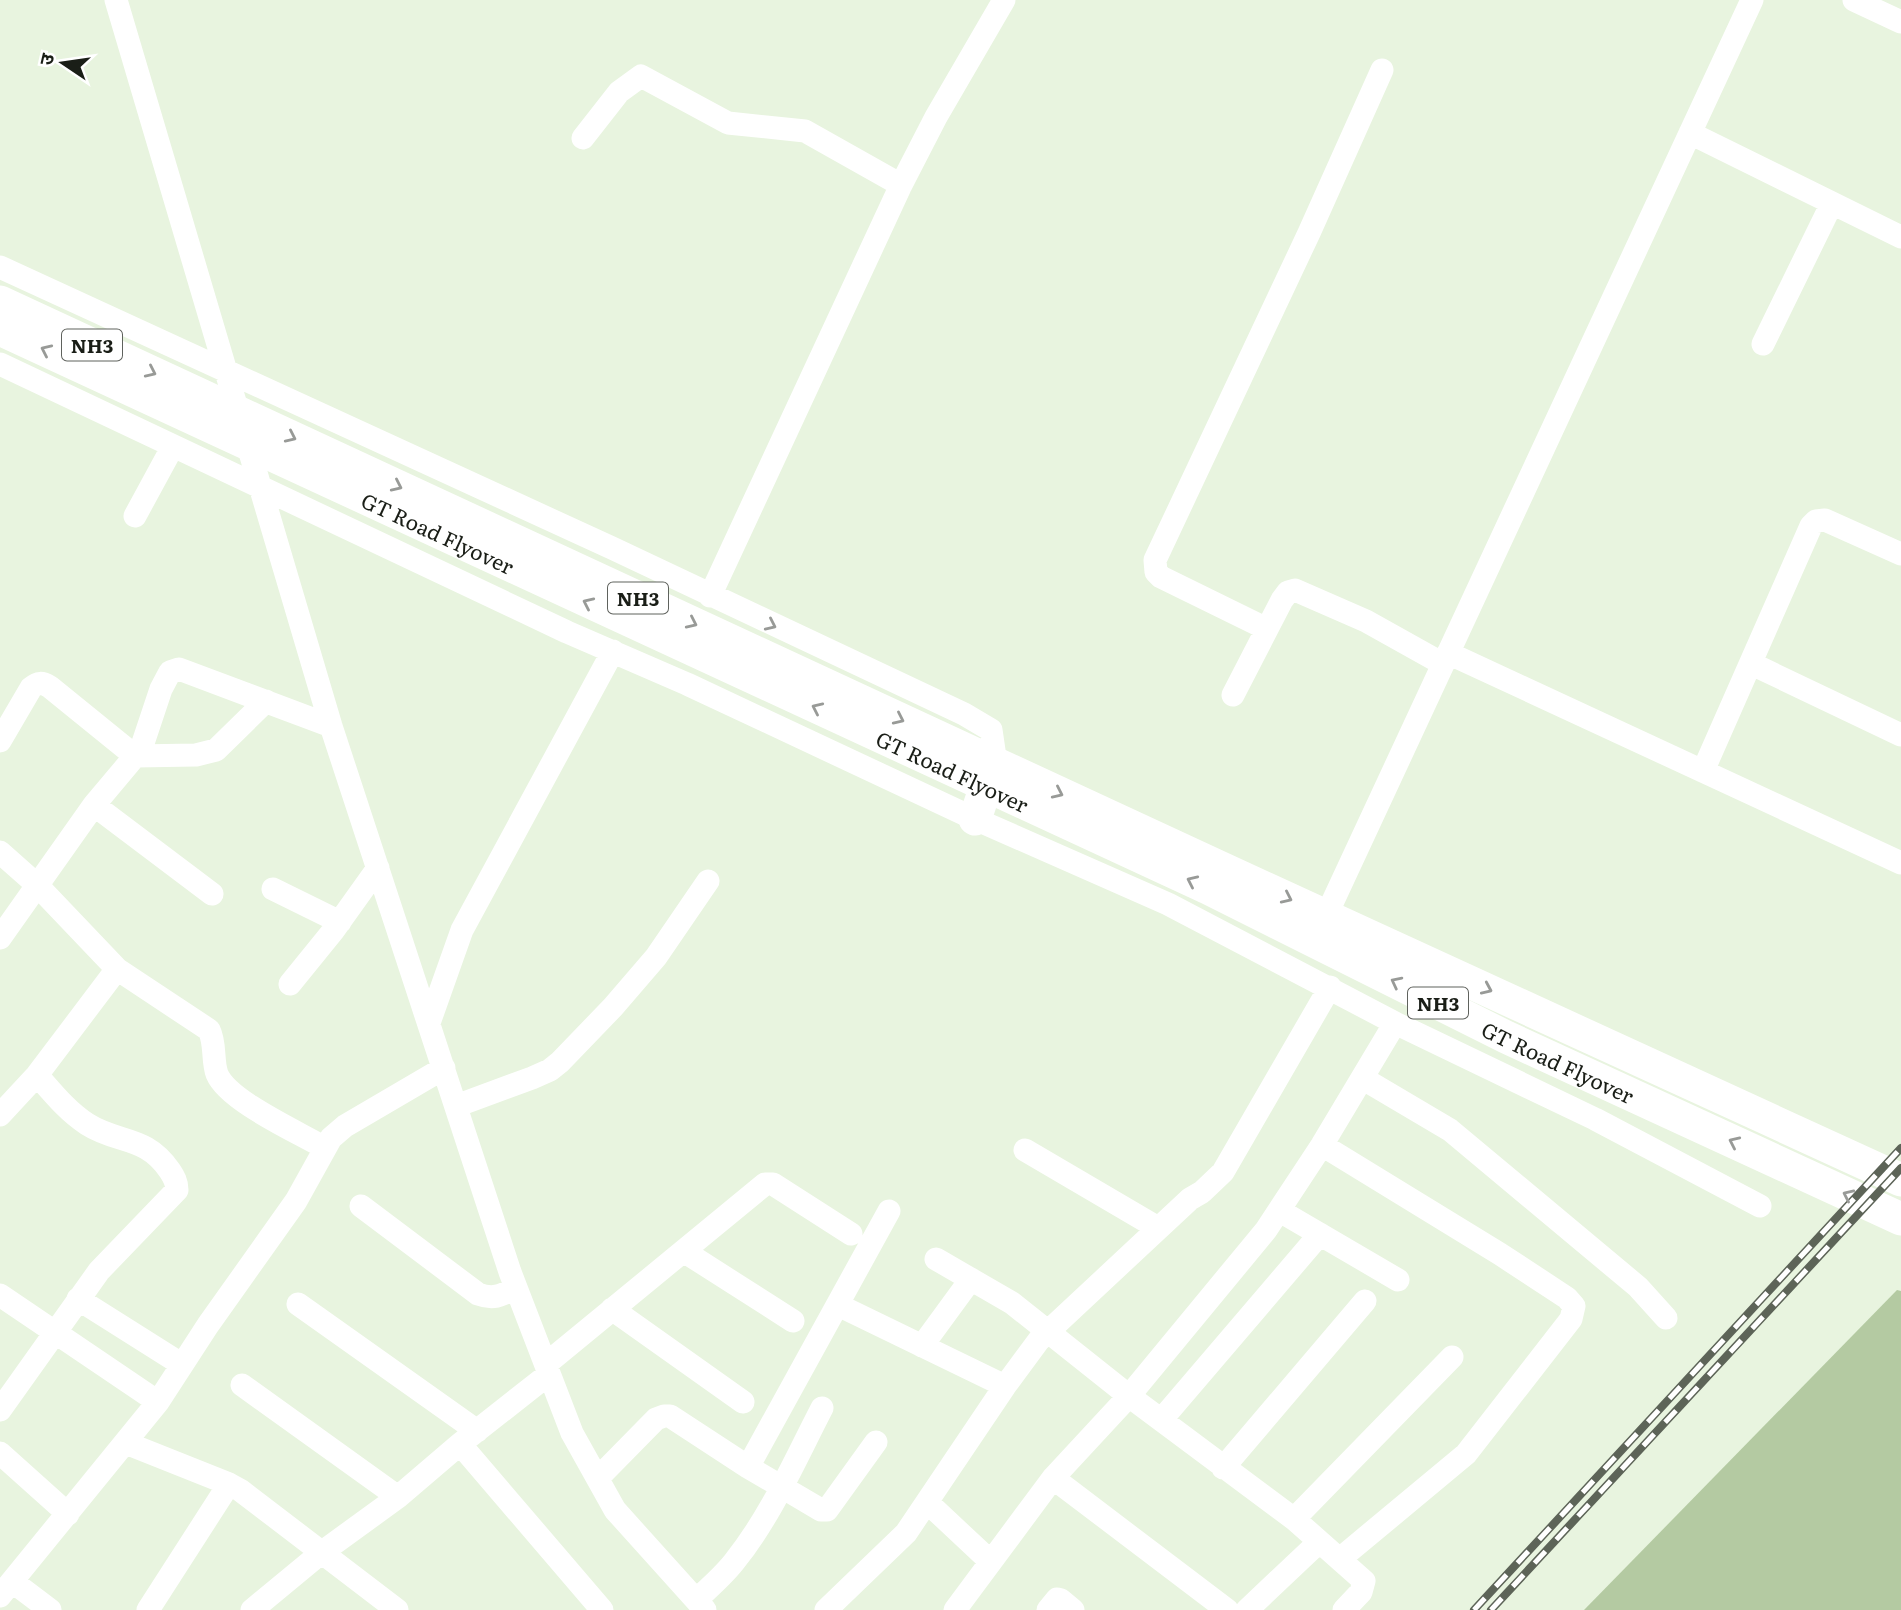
<svg xmlns="http://www.w3.org/2000/svg" width="1901" height="1610" font-family="Literata,'Noto Sans Devanagari',serif">
	<rect width="100%" height="100%" fill="#e8f4df"/>
	<path fill="#b4caa2" d="M1897,1290L1901,1291V1610H1584Z"/>
	<g fill="none" stroke-linecap="round" stroke-linejoin="round">
		<path stroke="#fff" stroke-width="23" d="M116,0L331,726L510,1272L572,1433L615,1510L705,1610
			M1854,0L1901,22
			M1690,133L1901,237
			M583,138L619,92L641,76L728,123L805,131L901,185
			M0,267L612,548L964,714L991,730L996,764
			M1763,344L1832,203
			M0,364L567,632L687,684L975,819L1168,904L1395,1023L1595,1119L1760,1206
			M135,516L173,446
			M710,596L901,185L936,117L1004,0
			M1267,629L1161,577L1156,572L1155,560L1309,233L1382,70
			M1448,653L1901,863
			M1752,664L1901,735
			M1233,695L1282,600L1288,592L1295,590L1366,621L1443,664
			M0,741L31,688C38,682 42,682 50,687L135,756L196,755L216,750L266,701
			M1703,771L1811,526L1816,521L1825,520L1901,554
			M94,805L141,749L161,689L170,672L179,669L331,726
			M0,852L36,884L117,969L209,1030C216,1044 212,1060 217,1074C228,1101 298,1132 325,1148
			M273,889L340,922
			M1326,916L1752,0
			M0,938L94,805L212,894
			M290,984L333,931L378,868
			M429,1023L462,930L613,651
			M1362,1078L1450,1130L1638,1287L1666,1318
			M456,1106L532,1078L550,1070L560,1062L613,1007L656,957L708,881
			M0,1115L37,1075L117,969
			M1322,1145L1500,1254L1567,1298L1574,1306L1571,1319L1466,1454L1341,1558
			M1025,1150L1158,1228
			M361,1206L478,1294C494,1300 502,1295 516,1288
			M1280,1211L1398,1280
			M685,1252L793,1321
			M936,1259L1012,1303L1129,1396L1294,1519L1364,1581L1361,1592L1344,1610
			M0,1295L158,1402
			M78,1299L181,1364
			M298,1304L477,1431
			M838,1305L1005,1386
			M612,1309L743,1402
			M922,1346L971,1279
			M546,1364L765,1184H773L851,1234
			M242,1385L398,1497
			M0,1410L99,1271L177,1190C177,1182 174,1177 170,1171C146,1135 118,1144 87,1124C67,1111 52,1092 37,1075
			M1162,1419L1320,1234
			M126,1443L229,1484L240,1490L397,1610
			M460,1444L602,1610
			M0,1453L68,1514
			M748,1467L889,1211
			M1223,1468L1365,1301
			M598,1478L656,1419L664,1416H670L748,1467L821,1510H827L876,1442
			M1053,1478L1227,1610
			M928,1503L990,1561
			M1294,1519L1452,1357
			M13,1582L50,1610
			M0,1596L158,1402L208,1325L296,1201L331,1138L345,1126L444,1068
			M696,1600C709,1588 723,1576 734,1562C771,1516 795,1460 822,1408
			M148,1610L229,1484
			M252,1610L321,1553L398,1497L460,1444L549,1374
			M826,1610L906,1533L1005,1386L1039,1340L1190,1199L1202,1192L1223,1172L1330,987
			M955,1610L1053,1478L1129,1396L1266,1230L1322,1145L1395,1023
			M1048,1610L1057,1599L1061,1600L1073,1610
			M1247,1610L1319,1542"/>
		<g stroke="#fff" stroke-width="33">
			<path d="M0,302L1219,867L1901,1180"/>
			<path id="s1" d="M0,329L1208,888L1506,1037L1901,1219"/>
			<path d="M975,819L986,786"/>
		</g>
		<g stroke="#5d6458" stroke-width="8">
			<path id="rail" d="M1474,1610L1901,1148
				M1491,1610L1901,1168"/>
		</g>
		<use href="#rail" stroke="#fff" stroke-width="5" stroke-dasharray="16" stroke-linecap="butt"/>
	</g>
	<defs><path id="oneway-chevron" d="M-2-3.5L2.5 0L-2 3.5" fill="none" stroke-width="1.6" stroke-linecap="round" stroke-linejoin="round" transform="scale(1.75)"/></defs>
	<g stroke="#989a97">
		<use href="#oneway-chevron" transform="translate(46 350) rotate(-155)"/>
		<use href="#oneway-chevron" transform="translate(151 372) rotate(25)"/>
		<use href="#oneway-chevron" transform="translate(291 437) rotate(25)"/>
		<use href="#oneway-chevron" transform="translate(397 486) rotate(25)"/>
		<use href="#oneway-chevron" transform="translate(588 603) rotate(-155)"/>
		<use href="#oneway-chevron" transform="translate(692 623) rotate(25)"/>
		<use href="#oneway-chevron" transform="translate(771 625) rotate(25)"/>
		<use href="#oneway-chevron" transform="translate(817 708) rotate(-155)"/>
		<use href="#oneway-chevron" transform="translate(899 719) rotate(25)"/>
		<use href="#oneway-chevron" transform="translate(1058 793) rotate(25)"/>
		<use href="#oneway-chevron" transform="translate(1192 881) rotate(-155)"/>
		<use href="#oneway-chevron" transform="translate(1287 898) rotate(25)"/>
		<use href="#oneway-chevron" transform="translate(1396 982) rotate(-153)"/>
		<use href="#oneway-chevron" transform="translate(1487 989) rotate(24)"/>
		<use href="#oneway-chevron" transform="translate(1734 1142) rotate(-155)"/>
		<use href="#oneway-chevron" transform="translate(1848 1195) rotate(-155)"/>
	</g>
	<g text-anchor="middle" dominant-baseline="central" stroke-width="7" stroke-linejoin="round" paint-order="stroke">
		<g fill="#fff" stroke="#5f625d" stroke-width="2">
			<rect x="62" y="329.5" width="60" height="31" rx="5"/>
			<rect x="608" y="582.5" width="60" height="31" rx="5"/>
			<rect x="1408" y="987.5" width="60" height="31" rx="5"/>
		</g>
		<g font-size="19" font-weight="bold" fill="#1a1e17">
			<text x="92" y="345">NH3</text>
			<text x="638" y="598">NH3</text>
			<text x="1438" y="1003">NH3</text>
		</g>
		<g font-size="21" fill="#1a1e17" stroke="#fff">
			<text stroke="none"><textPath href="#s1" startOffset="483">GT Road Flyover</textPath></text>
			<text stroke="none"><textPath href="#s1" startOffset="1050">GT Road Flyover</textPath></text>
			<text stroke="none"><textPath href="#s1" startOffset="1722">GT Road Flyover</textPath></text>
		</g>
	</g>
	<g transform="translate(63 63) rotate(283)" stroke="#ffffff" stroke-width="5" paint-order="stroke">
	<path d="M0-5L12 26L0 18L-12 26Z" fill="#1a1e17"/>
	<text y="-10" font-size="19" font-weight="bold" text-anchor="middle" fill="#1a1e17">उ</text>
	</g>
</svg>
